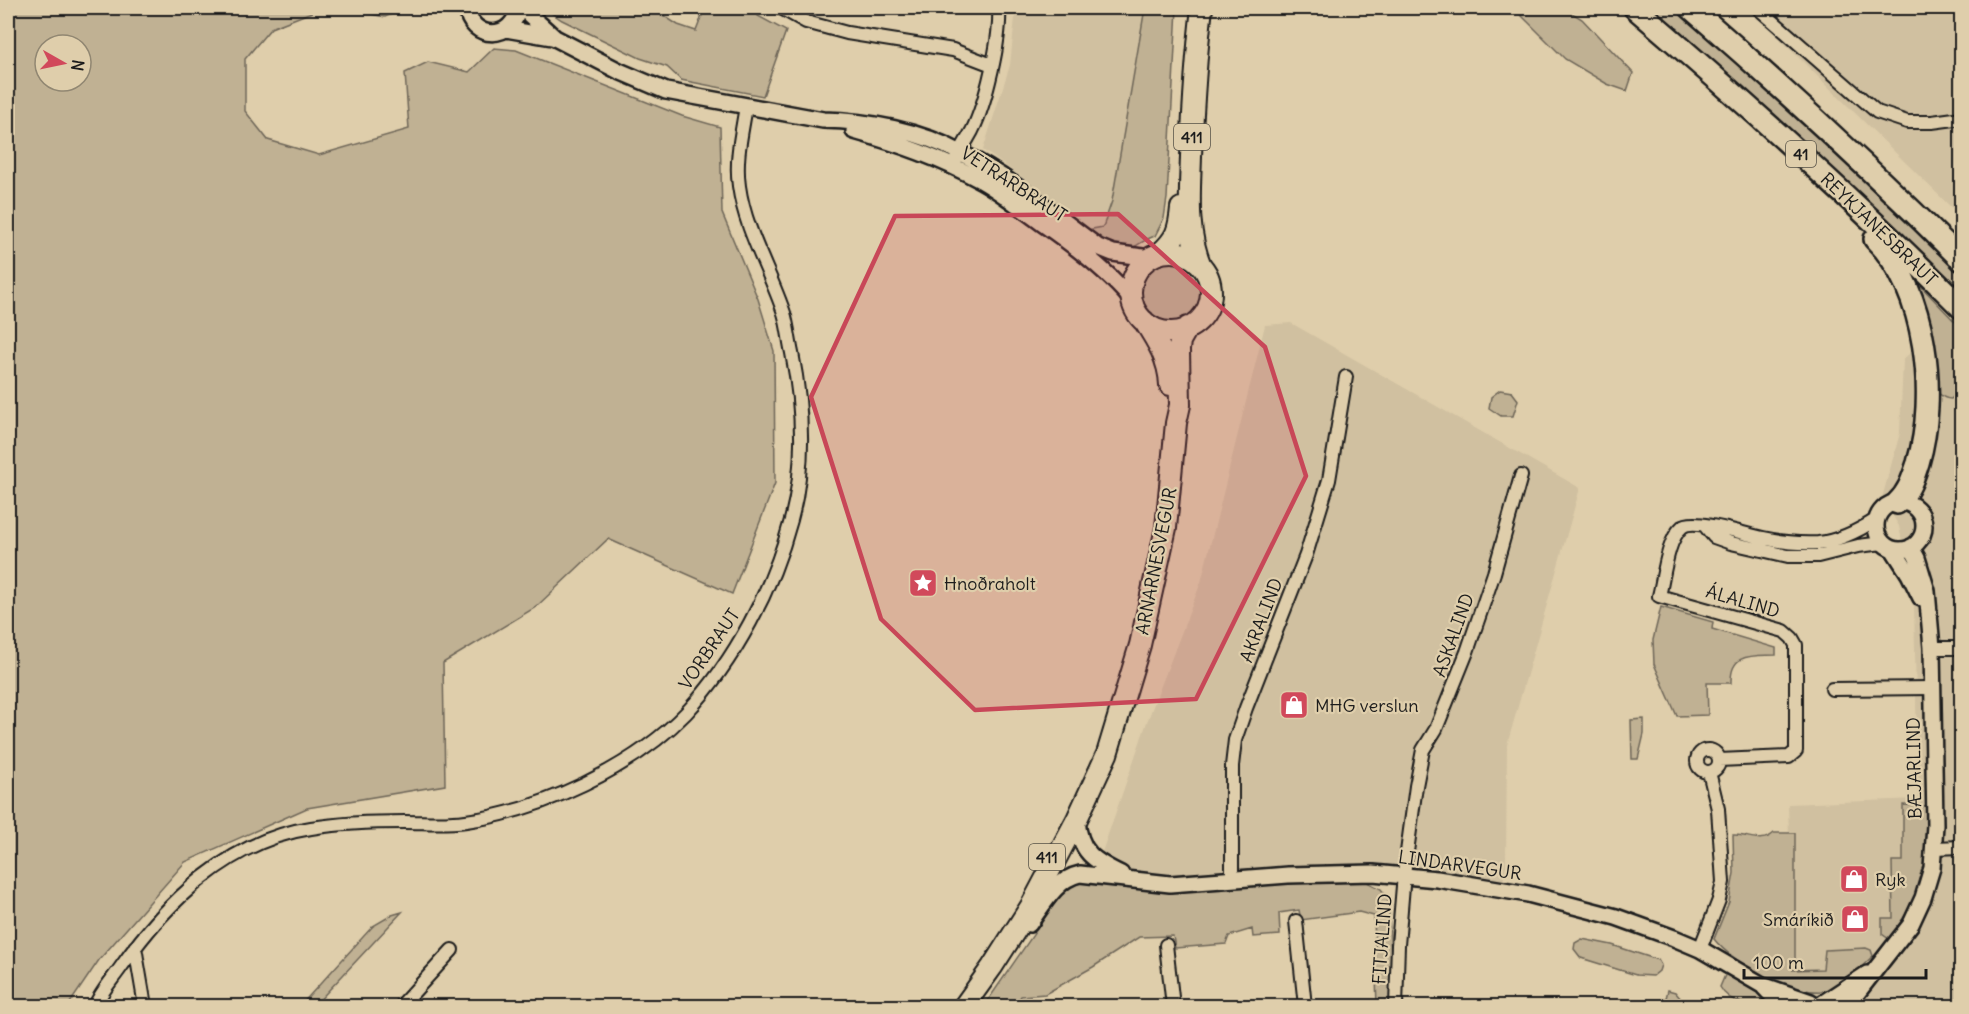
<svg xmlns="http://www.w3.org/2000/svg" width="1969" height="1014" font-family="Delius,sans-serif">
	<rect width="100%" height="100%" fill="#dfceab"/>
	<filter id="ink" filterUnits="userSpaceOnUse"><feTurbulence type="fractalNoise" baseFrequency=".0167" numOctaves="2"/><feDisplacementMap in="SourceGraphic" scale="12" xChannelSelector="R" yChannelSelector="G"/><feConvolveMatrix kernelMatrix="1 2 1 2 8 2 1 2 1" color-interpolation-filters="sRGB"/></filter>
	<g filter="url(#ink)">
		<path fill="#d0c0a0" d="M1016,8H1145L1112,201L1103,227L1087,230L1020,176L983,150L1010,65Z
			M1748,8H1961V217Z
			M1954,317L1962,325L1961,1006H1804L1793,969L1788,804L1918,799L1914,602L1899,526L1882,498L1900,433L1903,359Z
			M1291,323L1580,488L1507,745L1506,865L1501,897L1428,884L1353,878L1092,881L1147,722L1201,582L1265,325Z"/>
		<path fill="#c0b193" stroke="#6e6658" stroke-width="1.5" fill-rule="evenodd" d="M8,8H322L271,28L245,59V111L268,140L319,155L409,129L405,73L428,62L469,72L494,48L516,50L682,116L720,127L722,213L758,299L774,351L775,483L732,594L608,539L536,607L443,663L445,785L307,808L185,862L99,960L68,1006H8ZM45,45H81V81H45Z
			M342,8H406L385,17Z
			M544,8H652L678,25L696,31L705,8H756L758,16L786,31L763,96L681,80L667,67L640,58L562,20Z
			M1145,8H1177L1167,198L1164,218L1155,236C1146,239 1141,243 1134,247C1118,255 1100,238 1087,230L1103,227L1112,201Z
			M1514,8H1564L1582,19L1633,73L1627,91L1607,84L1565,59Z
			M1641,8H1675L1758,78L1961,271V297Z
			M1139 291a32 32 0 1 1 64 0a32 32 0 1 1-64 0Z
			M1913,278L1961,328V390L1951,399C1941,399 1936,390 1931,382Z
			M1500,390L1512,392L1518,400L1513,416H1501L1489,408L1491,397Z
			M1661,607L1713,622L1712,629L1776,648V655C1752,656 1730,652 1731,683H1707L1708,715L1677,716L1654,664L1653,640Z
			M1644,719V734L1638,759H1632L1631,720Z
			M1903,805L1928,806C1929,860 1923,894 1889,939L1882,934V918H1893L1892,861H1903Z
			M1774,833H1795V967L1793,970L1823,969L1825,950L1866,948L1871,950L1873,956C1860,967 1846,986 1829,990C1797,998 1733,964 1714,939L1729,902L1734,873L1733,835C1748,834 1761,845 1774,833Z
			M1084,881L1149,890L1180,891L1277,883L1367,882L1381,889L1388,898L1391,955L1390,1006H1377L1374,916L1359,912L1301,920L1299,910L1279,913L1280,935L1253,937L1252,929L1229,936L1226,944L1175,948L1173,936L1139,937L1093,967L1045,994L1021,996L1015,1006H984L1064,890L1076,883Z
			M402,912L314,1006H300L373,926L392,915Z
			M1582,939L1612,945L1658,960L1661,965L1659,971L1653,976L1636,975L1581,958L1574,949L1575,943Z
			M1728,968L1754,985L1775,1006C1756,1006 1730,1006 1720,987Z
			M1668,990L1675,992L1687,1006H1664Z"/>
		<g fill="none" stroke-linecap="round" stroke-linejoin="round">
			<g stroke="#1c1c1c" stroke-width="16">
				<path id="minor" d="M781,8L806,22L847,33L953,50L992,65
					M1758,8L1877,112L1907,122H1932L1962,118
					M956,159C961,150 967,140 972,131C986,103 1001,39 999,8
					M1705,526L1714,537L1731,543L1788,556H1818L1858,546L1883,543
					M1932,648H1962
					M1832,689L1933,688
					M1697 761a11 11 0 1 1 22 0a11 11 0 1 1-22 0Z
					M1719,760L1789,757L1796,751V645L1792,638L1784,631L1659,596C1664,577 1667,540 1682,527C1693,517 1748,535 1763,538C1781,542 1800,544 1818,543C1839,541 1860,530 1877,519
					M1934,848L1962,847
					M1232,879V766L1235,740L1246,708L1306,555L1329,480L1346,377
					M1296,921L1305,1006
					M1166,945L1173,1006
					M135,947L145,1006
					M1700,949L1719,900L1723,882L1718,809L1709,772
					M95,1006C101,992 112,980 121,967C166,902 230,840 311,828C342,823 374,822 405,822C425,822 445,824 466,821C540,811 633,768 686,713C735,661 773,588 791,520C806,464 803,408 792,353C789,340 788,326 784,313C770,271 745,230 739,186C735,159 742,132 746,106
					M401,1006L452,950
					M1396,1006L1398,945L1404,874L1416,786L1423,750L1436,729L1467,652L1494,573L1521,476"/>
			</g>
			<g stroke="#1c1c1c" stroke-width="20">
				<path id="tertiary" d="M467,8C470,41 514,41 518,8
					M522,8L555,38L619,71L666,91L823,120C869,121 920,131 961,153C1011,178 1053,214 1098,247L1113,253L1150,258
					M506,29L552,37
					M854,131C900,144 940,158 982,181C1003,193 1022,209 1042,223C1074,245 1107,270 1132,300
					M1876 526a24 24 0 1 1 48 0a24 24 0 1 1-48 0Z
					M1893,549L1909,574L1921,598
					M1077,819C1079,852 1094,861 1121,874
					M1029,924C1043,905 1056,879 1080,874L1170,884L1288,875L1373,873L1437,879L1528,894L1616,917L1674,938L1700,949L1762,985L1811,1002
					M1764,987L1782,1006
					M1820,1005L1867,974
					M1847,1006L1911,924L1923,898L1932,868L1935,825L1932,648L1927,591L1917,558L1911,547"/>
			</g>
			<g stroke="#1c1c1c" stroke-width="24">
				<path id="primary" d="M1131 292a40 40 0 1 1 80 0a40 40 0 1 1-80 0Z
					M1160,253C1176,239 1179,230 1181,208
					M1201,266C1186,230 1190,194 1191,156C1193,106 1196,57 1202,8
					M1144,321C1157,341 1169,360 1170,385
					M964,1006L992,967L1031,906L1077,819L1107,754L1140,645L1166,528L1176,423L1180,405L1179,350L1180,341L1188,327"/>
			</g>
			<g stroke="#1c1c1c" stroke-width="26">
				<path id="trunk" d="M1635,8C1747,104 1857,203 1962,308
					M1691,8C1784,89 1874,172 1962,260
					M1875,239C1927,290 1938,396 1918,463C1913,478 1909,492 1897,503"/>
			</g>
			<use href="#minor" stroke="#dfceab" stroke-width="12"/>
			<use href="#tertiary" stroke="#dfceab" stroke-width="15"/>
			<use href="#primary" stroke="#dfceab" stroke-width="20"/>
			<use href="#trunk" stroke="#dfceab" stroke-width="21"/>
		</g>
	</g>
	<path fill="#c84758" fill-opacity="0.2" stroke="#c84758" stroke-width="4.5" stroke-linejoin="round" d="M1118,214L1265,347L1306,476L1196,699L975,710L881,619L811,397L895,216Z"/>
	<defs>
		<g id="sight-square" transform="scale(1.5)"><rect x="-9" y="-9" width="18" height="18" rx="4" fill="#d1495b" stroke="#dfceab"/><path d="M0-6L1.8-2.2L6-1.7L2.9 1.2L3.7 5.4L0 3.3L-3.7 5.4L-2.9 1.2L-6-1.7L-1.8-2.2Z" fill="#fff"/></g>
		<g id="shop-square" transform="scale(1.5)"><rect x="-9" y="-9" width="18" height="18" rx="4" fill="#d1495b" stroke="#dfceab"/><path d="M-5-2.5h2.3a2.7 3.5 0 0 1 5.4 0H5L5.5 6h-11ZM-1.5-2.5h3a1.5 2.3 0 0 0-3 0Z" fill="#fff"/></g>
	</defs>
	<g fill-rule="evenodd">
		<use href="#sight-square" x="923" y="583"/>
		<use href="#shop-square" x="1294" y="705"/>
		<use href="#shop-square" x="1854" y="879"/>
		<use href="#shop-square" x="1855" y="919"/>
	</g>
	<g text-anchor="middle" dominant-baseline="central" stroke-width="4.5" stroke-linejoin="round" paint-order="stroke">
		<g fill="#dfceab" stroke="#565147" stroke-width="1.5">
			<rect x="1174" y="124" width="36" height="26" rx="4.5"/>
			<rect x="1786" y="141" width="30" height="26" rx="4.5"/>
			<rect x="1029" y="844" width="36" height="26" rx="4.5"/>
		</g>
		<g font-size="16" font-weight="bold" fill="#1c1c1c">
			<text x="1192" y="137">411</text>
			<text x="1801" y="154">41</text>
			<text x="1047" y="857">411</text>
		</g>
		<g font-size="18" fill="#1c1c1c" stroke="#dfceab">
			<text transform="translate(1014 184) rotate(33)">VETRARBRAUT</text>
			<text transform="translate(1879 229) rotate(44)">REYKJANESBRAUT</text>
			<text transform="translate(1156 561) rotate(-79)">ARNARNESVEGUR</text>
			<text transform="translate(1743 601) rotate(16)">ÁLALIND</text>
			<text transform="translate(1261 620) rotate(-69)">AKRALIND</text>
			<text transform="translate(1453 635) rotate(-70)">ASKALIND</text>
			<text transform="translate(709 649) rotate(-56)">VORBRAUT</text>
			<text transform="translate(1914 768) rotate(-91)">BÆJARLIND</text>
			<text transform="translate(1460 865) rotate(8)">LINDARVEGUR</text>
			<text transform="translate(1382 939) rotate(-86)">FITJALIND</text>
		</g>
		<g font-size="18" fill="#1c1c1c" stroke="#dfceab" text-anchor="start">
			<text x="944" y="583">Hnoðraholt</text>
			<text x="1315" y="705">MHG verslun</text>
			<text x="1875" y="879">Ryk</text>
			<text x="1834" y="919" text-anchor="end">Smáríkið</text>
		</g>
	</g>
	<rect width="1969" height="1014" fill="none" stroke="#dfceab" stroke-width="30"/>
	<rect x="15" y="15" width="1939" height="984" fill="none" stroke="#1c1c1c" stroke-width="2" filter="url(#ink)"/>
	<g transform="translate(63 63) rotate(99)"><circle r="28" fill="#dfceab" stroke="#918772" stroke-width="1.5"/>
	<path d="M0-4.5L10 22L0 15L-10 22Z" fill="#d1495b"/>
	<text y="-9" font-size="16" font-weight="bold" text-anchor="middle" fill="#1c1c1c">N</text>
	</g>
	<path d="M1744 969v9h182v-9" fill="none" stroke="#1c1c1c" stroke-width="3"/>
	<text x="1753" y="969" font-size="18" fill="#1c1c1c" stroke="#dfceab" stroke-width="4.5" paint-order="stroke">100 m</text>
</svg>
